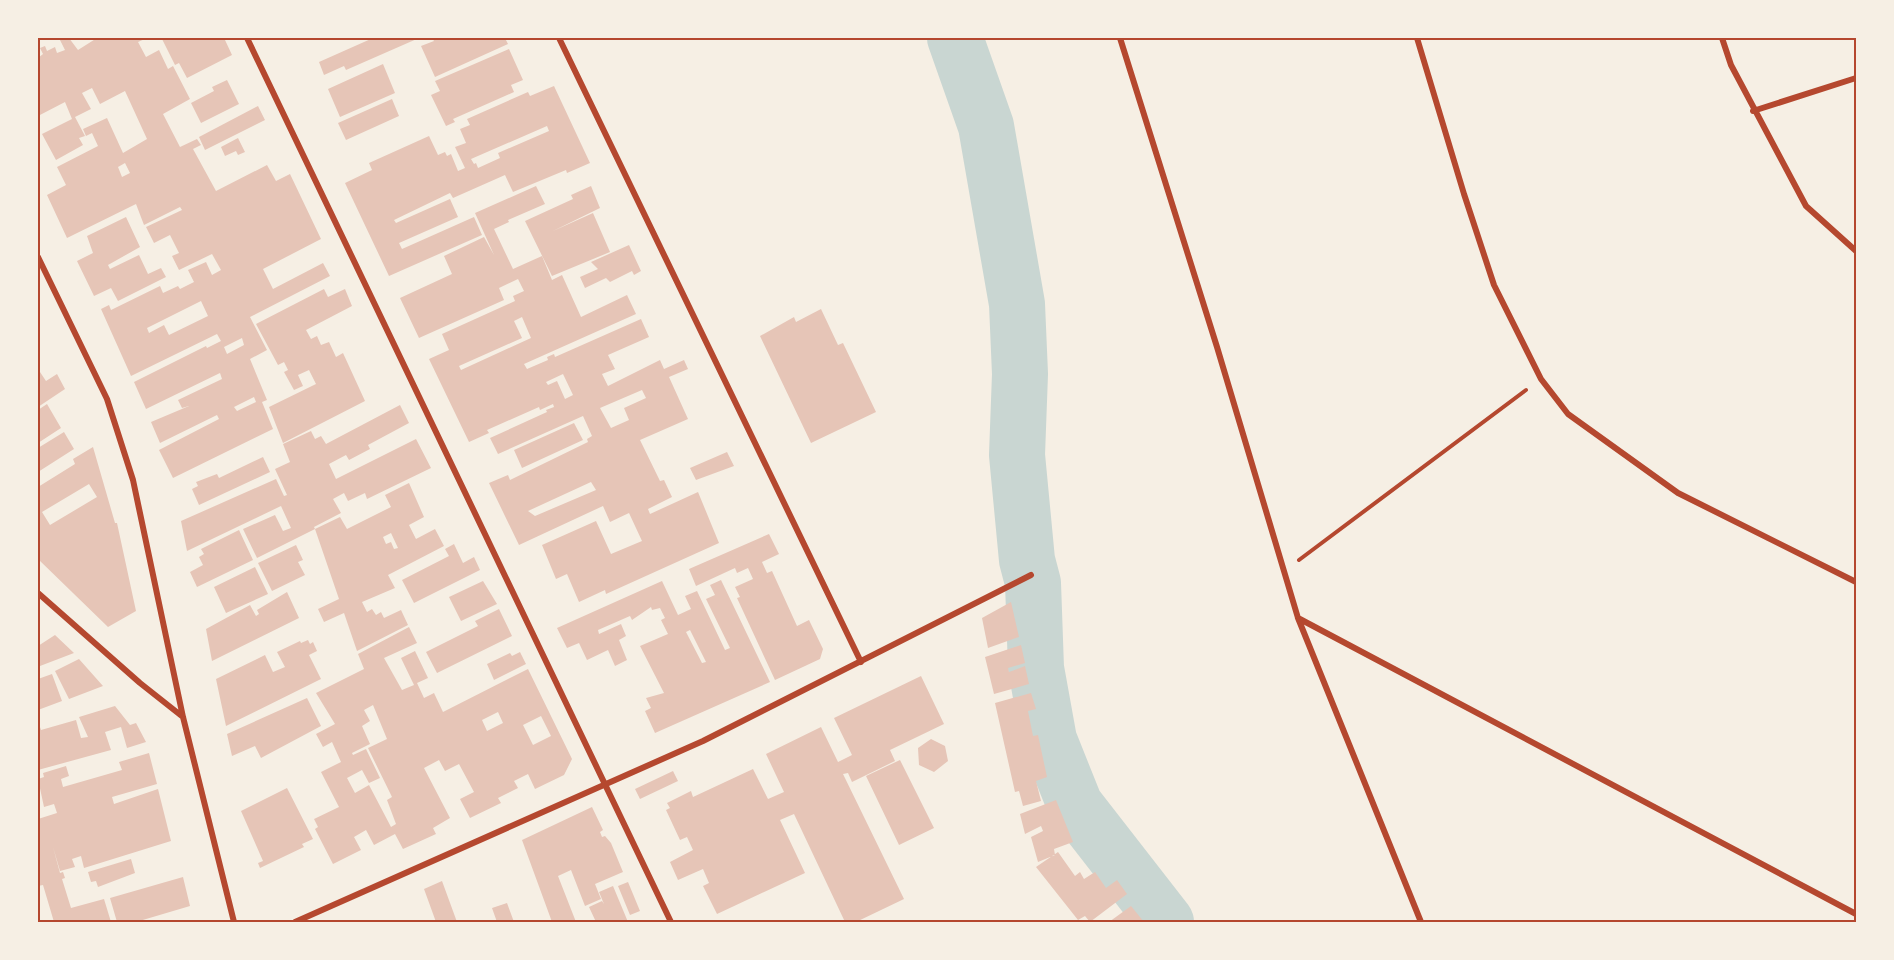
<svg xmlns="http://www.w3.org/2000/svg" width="1894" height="960" font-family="'Asap Condensed',sans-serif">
	<rect width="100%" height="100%" fill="#f6efe4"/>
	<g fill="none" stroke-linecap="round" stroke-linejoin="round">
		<path stroke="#c9d6d2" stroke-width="56" d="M955,38L986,126L1017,304L1020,374L1017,455L1027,560L1033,583L1036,668L1049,740L1075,805L1166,922"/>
	</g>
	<path fill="#e6c5b7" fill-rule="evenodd" d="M59,38H69L78,50L97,38H147L138,42L146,57L159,50L168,69L173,66L190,99L163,114L180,147L197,139L201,145L193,149L216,191L267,165L276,181L290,174L321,239L263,269L273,289L323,263L330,276L250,317L267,350L250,359L267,400L262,402L273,429L173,478L159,450L219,419L217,415L160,443L151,422L189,406L182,408L178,400L222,379L220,373L146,409L134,382L206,346L207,348L221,341L217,334L131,376L101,309L109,305L111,310L160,286L163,293L178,286L180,289L194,282L188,270L206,262L212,275L221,270L212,254L179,270L172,256L179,253L170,235L154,243L146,227L182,210L180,207L144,225L136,204L67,238L47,195L66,185L57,167L98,146L92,133L86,136L83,129L107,118L123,153L147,139L125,91L100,104L92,88L82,93L91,109L75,117L85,136L79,138L83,145L56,160L42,134L72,119L65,102L38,116V58L43,54L40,48L45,46L47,51L55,47L57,53L65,50ZM125,163L130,173L122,177L118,167ZM201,301L208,316L169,335L164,325L149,333L147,328ZM242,338L244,345L227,354L224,347ZM254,397L256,402L237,411L234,407Z
		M165,38H208L210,40L212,38H229L225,40L232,55L187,78L179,63L175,65L162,39Z
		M373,38H419L346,70L344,66L324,75L319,62Z
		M432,38H505L508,44L435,77L421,46L434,41Z
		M509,49L523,80L511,85L514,92L453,119L455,122L446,126L431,95L440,91L435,81Z
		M383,64L395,93L340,117L328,89Z
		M227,80L239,104L201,123L191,103L214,91L212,87Z
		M554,86L590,163L567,173L566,170L513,192L505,175L453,198L450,193L394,220L396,223L450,199L458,217L399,243L402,249L474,217L482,235L389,276L345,183L372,170L369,163L429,136L438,155L445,152L447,156L451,154L458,171L465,168L455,147L466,143L460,129L470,125L467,119L528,92L530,96ZM547,126L549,131L498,153L500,158L478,168L476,163L474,164L471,159Z
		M392,99L399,116L346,140L338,123Z
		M258,106L265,120L205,150L199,137Z
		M238,138L245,152L238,155L236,151L225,156L221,147Z
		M536,186L545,204L508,220L509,222L494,229L513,269L542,256L552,280L562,275L581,317L627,295L636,314L524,364L527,369L548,360L547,357L554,354L555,357L641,319L649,337L608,355L615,369L602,374L608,386L660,360L664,369L684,360L688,369L669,377L688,419L640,440L660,481L664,480L672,497L648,509L650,514L698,492L719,543L606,594L605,590L579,602L567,574L556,579L542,545L596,521L611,554L642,541L629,513L610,522L603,506L519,545L489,483L508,475L510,480L588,442L587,439L592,436L583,416L498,454L490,438L547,412L546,410L554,407L553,404L540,410L539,407L487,430L489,433L469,442L429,359L449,350L442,334L515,301L513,296L524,291L518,279L499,288L504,300L419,338L400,298L452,274L444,256L484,237L494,255L475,213ZM522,317L531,338L461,370L459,366L522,338L514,321ZM563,374L573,395L565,399L557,381L548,385L546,382ZM642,390L646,398L624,408L629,420L611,428L600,408ZM591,482L596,490L535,516L528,511Z
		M591,186L600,208L553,231L593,213L610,252L552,276L525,221L573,199L571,195Z
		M126,217L140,247L108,265L110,269L139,255L148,274L161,268L166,277L118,301L111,288L94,296L77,261L93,253L87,236Z
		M629,245L641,271L634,275L632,271L610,282L606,278L585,288L580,277L598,269L591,262Z
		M324,289L328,297L345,289L352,306L306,330L311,339L317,336L321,345L329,342L336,357L343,353L365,401L283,443L269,407L316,384L309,370L298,375L303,386L294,390L284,372L288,370L284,362L278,365L256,324Z
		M821,309L838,345L843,343L876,412L811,443L760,336L794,317L796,322Z
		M38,369L46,381L57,374L65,389L38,407Z
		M47,404L61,428L38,443V410Z
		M400,405L409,423L368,445L370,449L349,460L346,455L329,464L336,479L416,439L431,468L367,499L365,493L348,501L344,493L333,499L341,513L314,527L315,529L340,517L347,529L391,507L385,495L409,483L424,517L409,525L416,539L435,529L444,546L388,575L395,588L362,602L367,612L372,609L376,615L381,612L384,618L401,610L408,625L357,651L344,613L324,622L318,609L339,599L315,529L257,558L243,529L275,515L283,531L291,528L281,506L187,551L181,521L276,479L284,496L287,495L275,469L290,462L283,444L311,431L315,439L321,436L326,444ZM391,533L398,548L394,549L391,542L386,544L383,537Z
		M574,423L583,440L522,468L514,450Z
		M64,432L74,449L38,472V448Z
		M93,447L115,523H117L136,611L108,627L38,559V487L75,464L73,459ZM89,484L97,497L50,525L42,512Z
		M727,452L734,466L696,480L690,468Z
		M263,457L270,472L199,505L192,489L198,486L196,482L217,474L219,478Z
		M239,530L253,560L197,587L190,572L203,565L199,557L204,554L201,549Z
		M769,534L779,554L762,562L767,573L772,571L797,626L809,620L823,649L820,659L775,680L737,598L740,597L735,587L753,579L748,568L737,573L735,568L696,586L689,569Z
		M454,544L463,563L474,557L480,570L414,603L402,580L449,556L445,549Z
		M296,545L303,560L298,562L305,575L272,591L258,563Z
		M255,567L268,594L226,613L214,587Z
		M721,580L770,682L655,733L645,711L651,708L646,698L664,693L640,646L668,634L661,620L665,618L660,608L652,610L651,607L632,620L630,616L598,630L599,634L621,624L626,636L619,640L627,660L615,666L608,650L587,660L579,643L567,648L557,628L662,581L678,615L691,609L685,596L697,591L725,650L730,648L706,599L715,595L710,585ZM690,630L706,662L702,663L686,632Z
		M483,581L497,604L461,621L449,597Z
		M287,592L299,618L212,661L206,629L250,605L256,616L259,614L257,610Z
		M1011,602L1019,637L988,648L982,618Z
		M499,609L512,636L437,673L426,652L478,626L475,621Z
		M409,627L417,643L384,658L402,690L414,685L401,658L415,651L428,678L417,683L424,698L434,693L443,712L528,669L572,759L564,775L535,789L528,774L514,781L518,788L498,798L501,803L470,818L460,799L474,792L459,764L445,771L439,760L424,768L450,818L433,828L436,834L403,849L395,834L374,845L366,830L354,837L361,850L333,864L315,829L318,827L314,819L339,807L321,772L341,762L332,742L323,747L316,734L335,724L316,693L364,669L358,654ZM373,705L387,739L368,748L392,797L387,800L396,824L391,827L369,785L355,793L347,778L362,770L369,783L380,778L366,749L353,755L352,753L370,744L362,726L370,721L364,710ZM498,712L503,723L487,731L482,720ZM541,716L551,736L533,745L523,725Z
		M55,635L74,653L40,666L38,661V646Z
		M308,640L310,644L313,642L317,651L309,655L321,679L226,726L216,679L265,655L273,672L285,667L277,652L300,641L301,643Z
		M1021,645L1025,663L1008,668L1009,672L1025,666L1029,684L994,694L985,657Z
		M520,652L526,664L494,680L487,664L510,653L512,656Z
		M79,659L103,686L69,699L55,671Z
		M52,674L62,701L38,710V679Z
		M921,676L944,724L890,750L895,761L852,782L848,773L843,774L904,899L856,922H845L794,814L780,820L805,873L717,914L703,886L709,883L703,869L678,880L670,862L693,850L687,837L680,840L666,810L670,808L667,803L691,791L693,797L753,769L768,799L784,792L766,754L821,727L838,762L852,755L834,718Z
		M1031,693L1036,709L1028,711L1033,736L1038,735L1047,777L1036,781L1041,801L1023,806L1019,791L1015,792L995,703Z
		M307,698L321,726L261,758L255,746L232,756L227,734Z
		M115,706L130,725L136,723L146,742L127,748L121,727L105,732L111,750L38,770V721L41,730L76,720L81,738L88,737L79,717Z
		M931,739L945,746L948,761L934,772L919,765L918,748Z
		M149,753L157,784L112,797L114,804L158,789L171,841L84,868L81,856L72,859L75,867L60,871L53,847L60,873L63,872L65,878L62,879L71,908L104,899L111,922H54L43,885L38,886V819L57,813L54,804L44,807L38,779L44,777L43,773L66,766L69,776L61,779L63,787L122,770L119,762Z
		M900,760L934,828L899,845L866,776Z
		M673,771L678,781L640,799L635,789Z
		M287,788L313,839L302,844L304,847L260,868L258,863L263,861L241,811Z
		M1056,800L1073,842L1054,849L1055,855L1038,862L1031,837L1043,831L1041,826L1025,834L1020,814Z
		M592,807L603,830L600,832L602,837L605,836L611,843L623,872L595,884L601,899L585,906L571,870L558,876L576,922H552L522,840Z
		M1058,852L1075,876L1080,872L1084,879L1095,872L1106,888L1117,880L1127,894L1090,922L1085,916L1078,920L1036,867Z
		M131,859L135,873L98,887L96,881L91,882L88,872Z
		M183,877L190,906L136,922H117L110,898Z
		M442,881L457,922H436L424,889Z
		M628,882L640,911L630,915L618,886Z
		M613,886L628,922H596L589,907L602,901L604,904L599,892Z
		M507,903L514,922H497L492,908Z
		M1131,906L1144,922H1109Z"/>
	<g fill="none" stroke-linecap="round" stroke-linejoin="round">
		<path stroke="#b5482f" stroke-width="4" d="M1299,560L1526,390"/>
		<path stroke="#b5482f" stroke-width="6" d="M247,38L671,922
			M559,38L861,662
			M1120,38L1217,347L1298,618L1421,922
			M1417,38L1464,194L1494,285L1541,379L1568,414L1678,493L1856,582
			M1722,38L1731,65L1806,206L1856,251
			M1753,111L1856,78
			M38,257L107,399L133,480L183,717L234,922
			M38,593L140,683L183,717
			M1298,618L1856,914
			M295,922L703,741L1031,575"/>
	</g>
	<rect width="1894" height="960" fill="none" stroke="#f6efe4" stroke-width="78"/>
	<rect x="39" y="39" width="1816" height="882" fill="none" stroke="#b5482f" stroke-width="2"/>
</svg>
